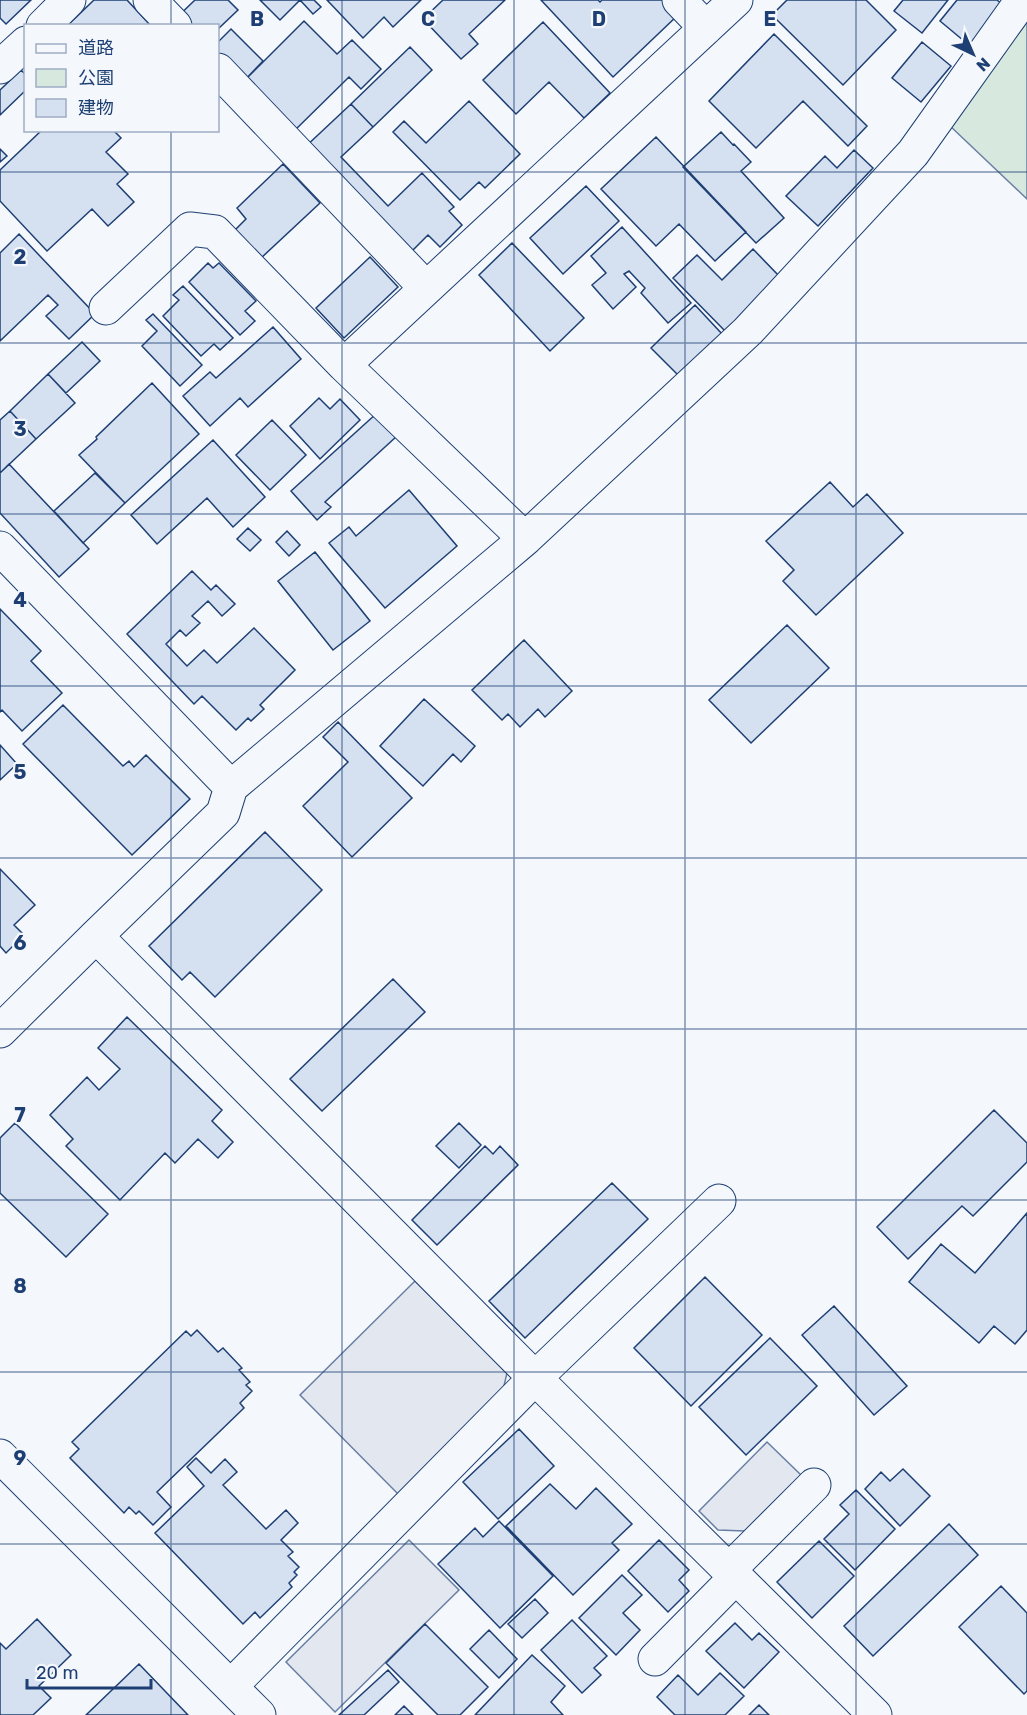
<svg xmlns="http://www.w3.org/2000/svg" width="1027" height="1715" font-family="Rubik,'Noto Sans JP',sans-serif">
	<rect width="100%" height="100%" fill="#f4f7fb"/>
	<path fill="#d7e8df" stroke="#687fa3" stroke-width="1.5" d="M1027,22V199L949,125Z"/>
	<path fill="#e3e8f0" stroke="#687fa3" stroke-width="1.5" d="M415,1281L507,1373L503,1390L398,1494L300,1395Z
		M767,1442L801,1475L745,1531L718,1530L699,1511Z
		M409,1540L459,1590L335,1712L286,1662Z"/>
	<path fill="#d5e0f0" stroke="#1d3f73" stroke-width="1.5" d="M0,0H31L6,24L0,18Z
		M94,0H127L151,26H67Z
		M195,0H228L238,10L218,29V26H175L172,22Z
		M260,0H314L321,7L313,14L300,0L280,20Z
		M327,0H421L393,27L384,17L363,38Z
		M443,0H505L469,34L478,44L461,59L423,19Z
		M541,0H598L600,2L602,0H663L678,15L613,77Z
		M787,0H866L896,30L843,85L772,15Z
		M903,0H948L922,33L894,11Z
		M957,0H997L1003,5L970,46L940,21Z
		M304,21L337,54L352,40L381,69L361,89L349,77L290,135L240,85Z
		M543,22L610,93L584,118L549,82L516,114L483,80Z
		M231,29L263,61L240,85L218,62V42Z
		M774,34L867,126L848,146L803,101L756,148L709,101Z
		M922,42L951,66L921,102L892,78Z
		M410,47L432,70L373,127L351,104Z
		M21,70L26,75V90L0,115V90Z
		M469,101L520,154L485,188L479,182L460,200L393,132L404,121L426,143Z
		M351,104L373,127L341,157L388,206L422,173L454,207L449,211L462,225L440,247L428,235L406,257L303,149Z
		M42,130H113L121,138L106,152L128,174L117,184L134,202L108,226L92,209L47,251L0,201V170Z
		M721,132L733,145L734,144L751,162L741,171L784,218L756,243L683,167Z
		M656,137L746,232L715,261L679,224L656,246L601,189Z
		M0,149L7,156L0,162Z
		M854,150L873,168L818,226L786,196L825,156L837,168Z
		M283,164L320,203L260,259L234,231L246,219L237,208Z
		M586,186L619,221L563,274L530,238Z
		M622,227L691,303L668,323L641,293L645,288L629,271L624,274L636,287L613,309L592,285L606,273L591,256Z
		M19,234L95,314L69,339L46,316L58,305L48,295L0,341V253Z
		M512,243L584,318L550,351L479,275Z
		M753,249L780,277L725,331L673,278L697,255L722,280Z
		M370,257L398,287L344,338L316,308Z
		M208,263L213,268L219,263L256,301L245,311L255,321L240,335L189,282Z
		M183,286L233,338L220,350L214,344L201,356L163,316L179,300L173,295Z
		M695,305L723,335L680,377L651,348Z
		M153,314L202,365L180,386L142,346L157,331L146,320Z
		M273,327L301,359L248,407L240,398L210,426L183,396L210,372L216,378Z
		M82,342L100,361L66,393L48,374Z
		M48,374L75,403L36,439L10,411Z
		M152,383L199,434L125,503L79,455L97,439L96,437Z
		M319,398L330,409L340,399L360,420L320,459L290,426Z
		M10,411L36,439L0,473V420Z
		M377,413L397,436L325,502L331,507L317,520L291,491Z
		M272,420L306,455L270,490L236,455Z
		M213,440L265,497L233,527L207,498L157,544L131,515Z
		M9,464L89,549L59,577L0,513V473Z
		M95,473L125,503L83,543L54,511Z
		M830,482L853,507L867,494L903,533L816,615L783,581L794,570L766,541Z
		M409,490L457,546L385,608L329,543L349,527L356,536Z
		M248,528L261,540L250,551L237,539Z
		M287,531L300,545L289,556L276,542Z
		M315,552L370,621L333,650L278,581Z
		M192,571L211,590L216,585L235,604L222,616L208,601L192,616L200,623L186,636L180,630L166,644L187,666L204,650L217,663L254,628L295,670L260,705L264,709L251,721L248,718L236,730L202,696L194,704L127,634Z
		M0,609L41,651L31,661L62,693L22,731L2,710L0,712Z
		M787,625L829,668L751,743L709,700Z
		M524,640L572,691L545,717L538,709L520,727L508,714L502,720L472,690Z
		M424,699L475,746L461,762L453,754L423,786L380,746Z
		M63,705L123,766L129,761L134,767L146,755L190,799L132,855L23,744Z
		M338,722L412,798L352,857L303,806L348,762L323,737Z
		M0,745L17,764L0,780Z
		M265,832L322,890L215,997L190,972L182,980L149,946Z
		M0,869L35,905L14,925L24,935L6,953L0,946Z
		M393,979L425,1012L322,1111L290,1079Z
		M127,1017L222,1110L212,1121L233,1142L218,1158L198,1139L175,1163L165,1153L120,1200L66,1146L73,1139L50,1115L87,1077L99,1090L120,1069L98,1048Z
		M994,1110L1027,1143V1162L973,1216L962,1206L908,1259L877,1227Z
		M15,1123L108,1214L66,1257L0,1193V1138Z
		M459,1123L481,1145L459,1168L436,1146Z
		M485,1146L493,1154L500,1146L518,1165L437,1245L412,1220Z
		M612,1183L648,1219L525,1338L489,1301Z
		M1027,1213V1330L1015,1344L994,1326L979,1343L909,1282L941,1244L975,1273Z
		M705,1277L762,1335L691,1406L634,1348Z
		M834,1306L907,1386L874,1415L802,1335Z
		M197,1330L218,1352L223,1348L242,1368L239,1370L250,1382L246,1385L252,1391L240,1403L244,1408L157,1492L171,1507L153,1525L139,1511L136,1514L129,1507L124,1513L70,1458L79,1449L72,1442L186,1331L191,1336Z
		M770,1338L817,1386L746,1455L699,1407Z
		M519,1429L554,1466L498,1519L463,1482Z
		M196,1458L211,1473L225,1459L237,1472L223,1485L266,1529L286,1510L298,1523L281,1540L293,1552L288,1556L299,1567L294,1572L297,1575L289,1583L292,1587L260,1618L255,1612L243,1624L155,1533L204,1486L187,1467Z
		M903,1469L930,1496L900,1526L865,1489L881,1472L890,1481Z
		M550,1484L576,1509L596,1488L632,1524L612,1543L619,1550L573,1595L506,1526Z
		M856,1490L895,1529L855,1570L824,1539L849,1514L840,1505Z
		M499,1521L553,1576L500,1628L438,1564L475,1528L483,1537Z
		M949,1524L978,1555L873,1656L844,1626Z
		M659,1540L689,1570L679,1580L689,1591L668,1612L628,1571Z
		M819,1541L854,1576L812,1618L777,1582Z
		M622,1575L642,1595L623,1613L640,1630L616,1655L579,1618Z
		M1001,1586L1027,1613V1691L1024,1694L959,1627Z
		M535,1599L548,1613L522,1638L508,1624Z
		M37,1619L71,1655L39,1686L51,1698L33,1715H0V1643L6,1649Z
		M572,1620L607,1656L594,1668L601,1675L582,1693L541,1650Z
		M735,1623L752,1640L759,1633L779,1652L744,1688L706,1651Z
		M425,1624L488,1687L460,1715H438L386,1663Z
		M489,1630L517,1659L499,1678L470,1649Z
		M532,1655L565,1686L551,1702L563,1715H475Z
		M139,1664L188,1715H86Z
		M388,1670L399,1682L364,1715H339Z
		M720,1673L744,1696L725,1715H675L657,1697L678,1675L698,1695Z
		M759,1705L769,1715H749Z
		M404,1706L413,1715H395Z"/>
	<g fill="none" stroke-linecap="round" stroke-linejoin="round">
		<g stroke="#1d3f73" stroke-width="35">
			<path id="street" d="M150,0L175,26
				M679,0L706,28
				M43,26L69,0
				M0,67L26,43
				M218,70L426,288
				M106,308L190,229L215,232L344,365
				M525,539L344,365L736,0
				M0,548L231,787
				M96,936L535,1378L875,1715
				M0,1031L96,936L223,813L231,787L525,539L748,331L913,153L1022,0
				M729,1570L814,1485
				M655,1659L736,1577
				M231,1686L535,1378L719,1201"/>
		</g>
		<g stroke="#1d3f73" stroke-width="35">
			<path id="secondary" d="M0,1456L259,1715"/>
		</g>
		<use href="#street" stroke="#f4f7fb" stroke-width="33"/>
		<use href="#secondary" stroke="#f4f7fb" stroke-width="33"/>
	</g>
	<path fill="none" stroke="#1d3f73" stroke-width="1.5" stroke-opacity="0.55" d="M171,0V26M342,0V1715M514,0V1715M685,0V1715M856,0V1715M171,130V1715M0,172H1027M0,343H1027M0,514H1027M0,686H1027M0,858H1027M0,1029H1027M0,1200H1027M0,1372H1027M0,1544H1027"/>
	<g font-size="20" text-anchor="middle" font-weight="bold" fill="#1d3f73" stroke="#f4f7fb" stroke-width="4.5" stroke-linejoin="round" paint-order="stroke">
		<text x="257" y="26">B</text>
		<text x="428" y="26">C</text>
		<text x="599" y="26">D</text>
		<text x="770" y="26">E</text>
		<text x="20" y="264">2</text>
		<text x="20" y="436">3</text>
		<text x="20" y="607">4</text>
		<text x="20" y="779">5</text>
		<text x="20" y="950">6</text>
		<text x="20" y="1122">7</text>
		<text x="20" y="1293">8</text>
		<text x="20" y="1465">9</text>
	</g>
	<rect x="24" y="24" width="195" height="108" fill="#f4f7fb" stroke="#9eadc5" stroke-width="1.5"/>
	<rect x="36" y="44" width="30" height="9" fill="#f4f7fb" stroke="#9eadc5" stroke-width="1.5"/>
	<text x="78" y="54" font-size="18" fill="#1d3f73">道路</text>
	<rect x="36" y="69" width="30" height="18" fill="#d7e8df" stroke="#9eadc5" stroke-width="1.5"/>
	<text x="78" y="84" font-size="18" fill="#1d3f73">公園</text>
	<rect x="36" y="99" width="30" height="18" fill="#d5e0f0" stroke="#9eadc5" stroke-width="1.5"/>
	<text x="78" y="114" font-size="18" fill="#1d3f73">建物</text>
	<g transform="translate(973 54) rotate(136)" stroke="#f4f7fb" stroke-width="4.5" paint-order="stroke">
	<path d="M0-4.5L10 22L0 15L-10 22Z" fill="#1d3f73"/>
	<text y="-9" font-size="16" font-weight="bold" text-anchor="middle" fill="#1d3f73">N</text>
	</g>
	<path d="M27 1679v9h124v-9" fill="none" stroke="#1d3f73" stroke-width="3"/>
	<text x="36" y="1679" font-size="18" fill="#1d3f73" stroke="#f4f7fb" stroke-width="4.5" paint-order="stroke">20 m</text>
</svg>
